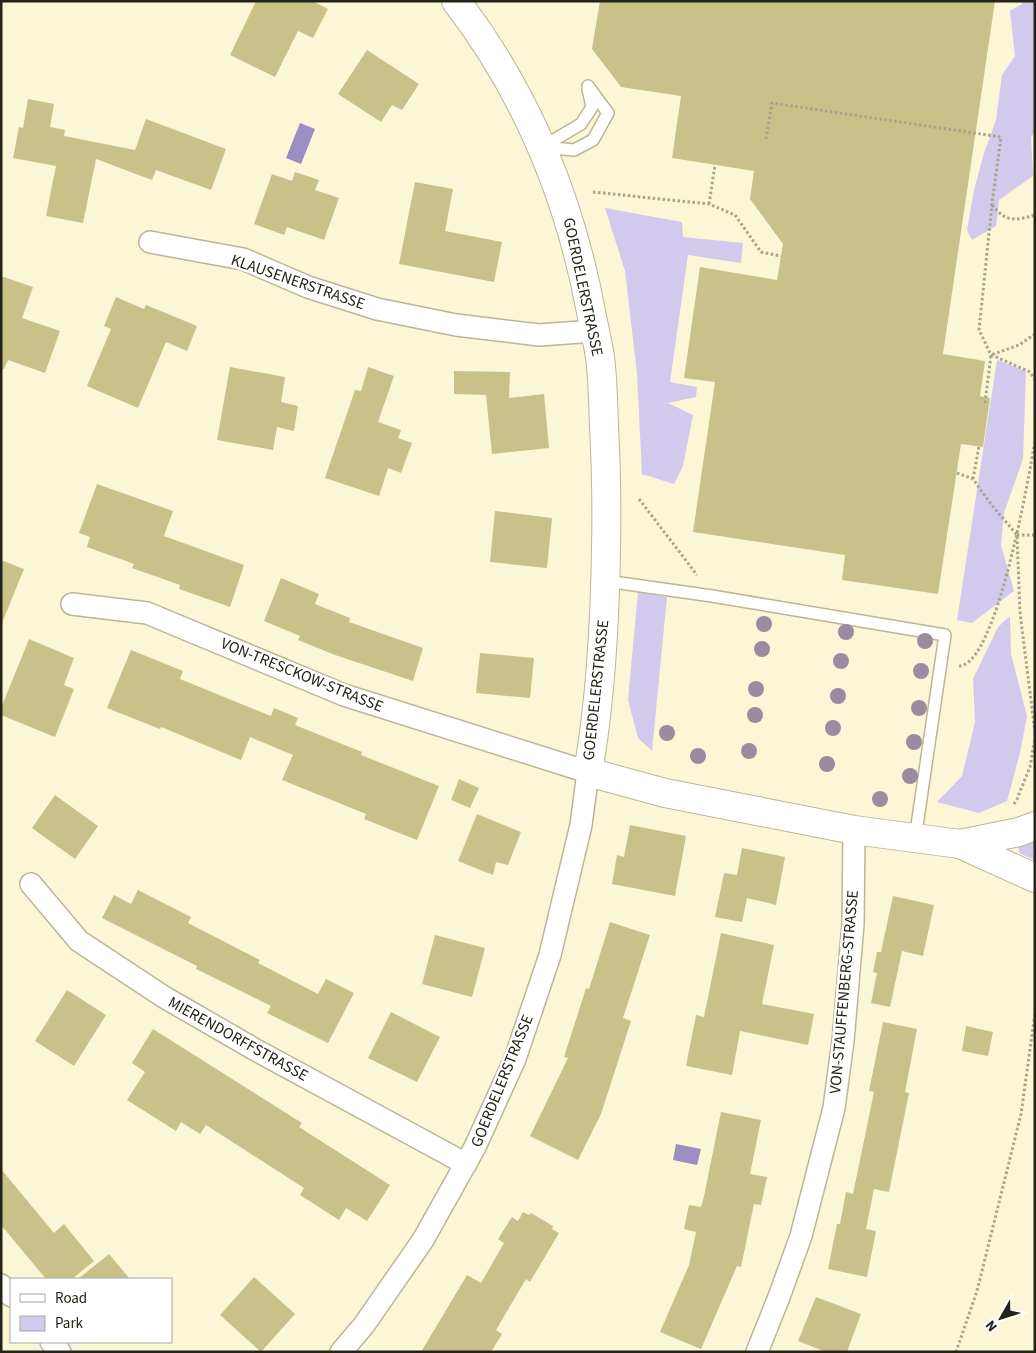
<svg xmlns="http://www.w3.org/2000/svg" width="1036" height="1353" font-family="'Source Sans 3',sans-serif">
	<rect width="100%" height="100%" fill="#fbf6d6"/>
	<path fill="#d2caec" d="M1022,1H1035V132L1031,137L1033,176L999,200L996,226L972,240L967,230L974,190L984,153L996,120L1002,75L1015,56L1010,11L1022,4Z
		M605,208L682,222L683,237L743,243L741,263L688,255L670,382L697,387L696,397L668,403L693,415L683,466L674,484L642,474L637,374L625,271Z
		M997,360L1026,371L1023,459L1004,513L1001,545L1014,591L972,623L957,620Z
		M638,592L667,597L652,751L638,738L628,700Z
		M1010,616L1011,654L1027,716L1020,753L1007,801L979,813L937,802L962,776L975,722L973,679L998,627Z
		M1035,839V860L1019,853V842Z"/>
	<path fill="#9a8fc0" d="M300,123L315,129L301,164L286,158Z
		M676,1144L701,1149L697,1165L673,1160Z"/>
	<path fill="#cac18a" d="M256,1H312L328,9L313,38L298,31L275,77L230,55Z
		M600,1H995L943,354L985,361L980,396L990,398L983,447L961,444L938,594L842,580L845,555L693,532L715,382L684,378L700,267L777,280L783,244L750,199L754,171L672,158L681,96L621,87L592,49Z
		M367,50L419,84L402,110L392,105L381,122L338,94Z
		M28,99L54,104L50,127L65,130L64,136L135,150L146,119L226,149L211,190L156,170L152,180L96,159L83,223L46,216L56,166L13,158L19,127L23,128Z
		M295,172L319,180L315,190L339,198L324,240L287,227L284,235L254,224L272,174L292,181Z
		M415,182L453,189L445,231L502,242L494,282L399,264Z
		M1,276L33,287L22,318L60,331L45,373L8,360L4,369H1Z
		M116,297L144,309L146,305L197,326L187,351L166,342L138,408L87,386L111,329L104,326Z
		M230,367L285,377L281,402L298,406L294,431L277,427L273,450L217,440Z
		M368,367L394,376L378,422L401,430L398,438L412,443L401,473L388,468L379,496L325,478L355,390L361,391Z
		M454,371L510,372L509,398L544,394L549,448L492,454L486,395L454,394Z
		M97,484L173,511L164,536L244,565L230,607L179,589L180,585L132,568L134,564L87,547L90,537L79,533Z
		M495,511L552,518L547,568L490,562Z
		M1,560L24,569L2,623H1Z
		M281,578L319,594L315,604L350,618L349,622L423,648L413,681L335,655L298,640L300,636L264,621Z
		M29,639L74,658L64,685L74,689L55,737L1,715V708Z
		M131,650L183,671L180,679L271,716L274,708L298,718L295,725L362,752L361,755L439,786L417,840L364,819L366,814L282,780L293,755L250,737L241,760L161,727L160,729L107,708Z
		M480,653L534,658L530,698L476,693Z
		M459,779L479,788L470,808L451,800Z
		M55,795L98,826L75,859L32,828Z
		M477,814L521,832L508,865L496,862L493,875L458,861Z
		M630,825L686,836L675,896L612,884L617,855L624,857Z
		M742,848L785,857L776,905L747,898L742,922L715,917L724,873L737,875Z
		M138,890L191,917L188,923L260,960L258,963L318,994L326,979L354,993L328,1043L267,1013L271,1006L196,969L197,966L102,918L114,895L131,904Z
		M893,896L934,905L923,956L902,951L890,1007L871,1003L877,973L873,972L877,952H881Z
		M610,922L650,935L623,1018L631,1021L601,1114L578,1160L530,1136L568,1058L564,1057L586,988L589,989Z
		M721,933L774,945L762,1004L814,1014L808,1045L740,1031L732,1075L686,1066L696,1015L704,1017Z
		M435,935L485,948L472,997L422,984Z
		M67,990L106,1015L74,1066L35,1041Z
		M391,1012L440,1037L417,1082L368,1058Z
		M883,1022L917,1029L905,1092L909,1093L889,1192L874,1189L866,1229L876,1231L867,1277L828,1269L837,1224H840L846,1192L853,1194L874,1092L869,1091Z
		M966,1026L993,1032L988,1056L962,1051Z
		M153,1029L302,1123L299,1127L390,1185L367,1221L346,1208L339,1220L300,1195L304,1188L206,1125L200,1134L181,1122L176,1131L127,1100L145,1072L132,1063Z
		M721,1112L761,1120L750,1174L767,1177L761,1205L754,1204L741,1267L737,1266L701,1349L660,1332L689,1265L696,1232L684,1229L689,1205L701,1207L703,1201Z
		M1,1169L54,1233L64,1224L94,1261L72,1279H46L1,1225Z
		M523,1212L529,1215L531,1213L553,1226L552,1229L559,1233L530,1282L526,1279L496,1330L502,1334L491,1352H421L467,1275L481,1283L504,1243L498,1239L512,1217L518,1221Z
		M109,1254L130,1279H78Z
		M254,1277L295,1314L261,1352L220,1315Z
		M816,1297L861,1314L847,1352H826L798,1341Z"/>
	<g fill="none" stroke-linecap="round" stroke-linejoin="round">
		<g stroke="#bbb697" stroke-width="14">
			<path id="lane" d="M542,147L574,150L593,140L608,113L588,86
				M542,147L581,124L592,107L588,89
				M606,581L712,596L945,635L915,839"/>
		</g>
		<g stroke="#bbb697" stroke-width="24">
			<path id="street" d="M150,242L243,259L308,287L377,309L456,325L539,335L595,331
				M72,604L147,613L344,695L588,772L581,825L550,955L515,1059L475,1147L423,1240L364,1325L341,1352
				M31,884L79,941L164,997L254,1049L466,1164
				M1,1285L11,1296
				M51,1342L60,1352
				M757,1352L779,1297L801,1236L834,1108L843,1041L853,924L854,830"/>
		</g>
		<g stroke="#bbb697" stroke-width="30">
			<path id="secondary" d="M456,1C529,96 571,201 592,317C595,331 598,344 600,357C603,380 603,403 604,426C606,466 607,506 606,547C605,622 601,698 588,772L665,793L854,830L960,844"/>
		</g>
		<g stroke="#bbb697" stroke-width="30">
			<path id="highway" d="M960,844L1035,878
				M960,844L1019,832L1035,826"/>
		</g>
		<path stroke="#a7a48c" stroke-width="3" stroke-dasharray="2.5 2.5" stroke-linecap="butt" d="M766,139L772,103L1001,137L992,204L979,330L991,355L1030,372L1035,380
			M593,192L709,204L735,215L761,252L781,256
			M709,204L715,165
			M992,205C1006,222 1014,221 1035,215
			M985,403L991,355L1019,345L1035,334
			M957,473L973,479L990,503L1017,535L1020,613L1035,732
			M973,479L979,446
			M639,499L697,575
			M1017,535H1035
			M959,666C997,665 1029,475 1035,441
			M1014,804L1017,799L1030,767L1035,738
			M956,1352L977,1291L1021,1114L1035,1013"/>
		<use href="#lane" stroke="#fff" stroke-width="11"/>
		<use href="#street" stroke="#fff" stroke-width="21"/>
		<use href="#secondary" stroke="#fff" stroke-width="28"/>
		<use href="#highway" stroke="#fff" stroke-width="28"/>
	</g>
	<g fill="#998ca0">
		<circle cx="764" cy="624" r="8"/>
		<circle cx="846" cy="632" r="8"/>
		<circle cx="925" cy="641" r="8"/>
		<circle cx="762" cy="649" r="8"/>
		<circle cx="841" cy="661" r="8"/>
		<circle cx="921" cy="671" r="8"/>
		<circle cx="756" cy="689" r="8"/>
		<circle cx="838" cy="696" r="8"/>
		<circle cx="919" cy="708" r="8"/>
		<circle cx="755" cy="715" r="8"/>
		<circle cx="833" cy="728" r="8"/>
		<circle cx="667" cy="733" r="8"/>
		<circle cx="914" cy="742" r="8"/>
		<circle cx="749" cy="751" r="8"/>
		<circle cx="698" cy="756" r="8"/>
		<circle cx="827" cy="764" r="8"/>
		<circle cx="910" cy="776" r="8"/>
		<circle cx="880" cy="799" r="8"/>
	</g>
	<g text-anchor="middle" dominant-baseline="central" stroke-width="5" stroke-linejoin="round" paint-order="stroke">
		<g font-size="16" fill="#242317" stroke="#fff">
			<text transform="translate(298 282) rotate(19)">KLAUSENERSTRASSE</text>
			<text transform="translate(583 287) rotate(78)">GOERDELERSTRASSE</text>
			<text transform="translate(302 675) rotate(22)">VON-TRESCKOW-STRASSE</text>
			<text transform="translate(596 690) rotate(-84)">GOERDELERSTRASSE</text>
			<text transform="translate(844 992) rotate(-85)">VON-STAUFFENBERG-STRASSE</text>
			<text transform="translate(238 1039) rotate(29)">MIERENDORFFSTRASSE</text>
			<text transform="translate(502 1081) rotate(-68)">GOERDELERSTRASSE</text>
		</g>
	</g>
	<rect width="1036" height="1353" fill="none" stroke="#242317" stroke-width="5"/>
	<rect x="10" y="1278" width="162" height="65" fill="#ffffff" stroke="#a7a7a2"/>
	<rect x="20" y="1294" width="25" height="8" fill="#ffffff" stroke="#a7a7a2"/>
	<text x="55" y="1303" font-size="15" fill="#242317">Road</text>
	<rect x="20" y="1316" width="25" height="15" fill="#d2caec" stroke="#a7a7a2"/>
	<text x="55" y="1328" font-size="15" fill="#242317">Park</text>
	<g transform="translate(1001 1318) rotate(231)" stroke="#ffffff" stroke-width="4" paint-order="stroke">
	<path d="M0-4L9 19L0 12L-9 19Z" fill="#242317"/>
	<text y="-8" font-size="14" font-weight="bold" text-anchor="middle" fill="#242317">N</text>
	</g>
</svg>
